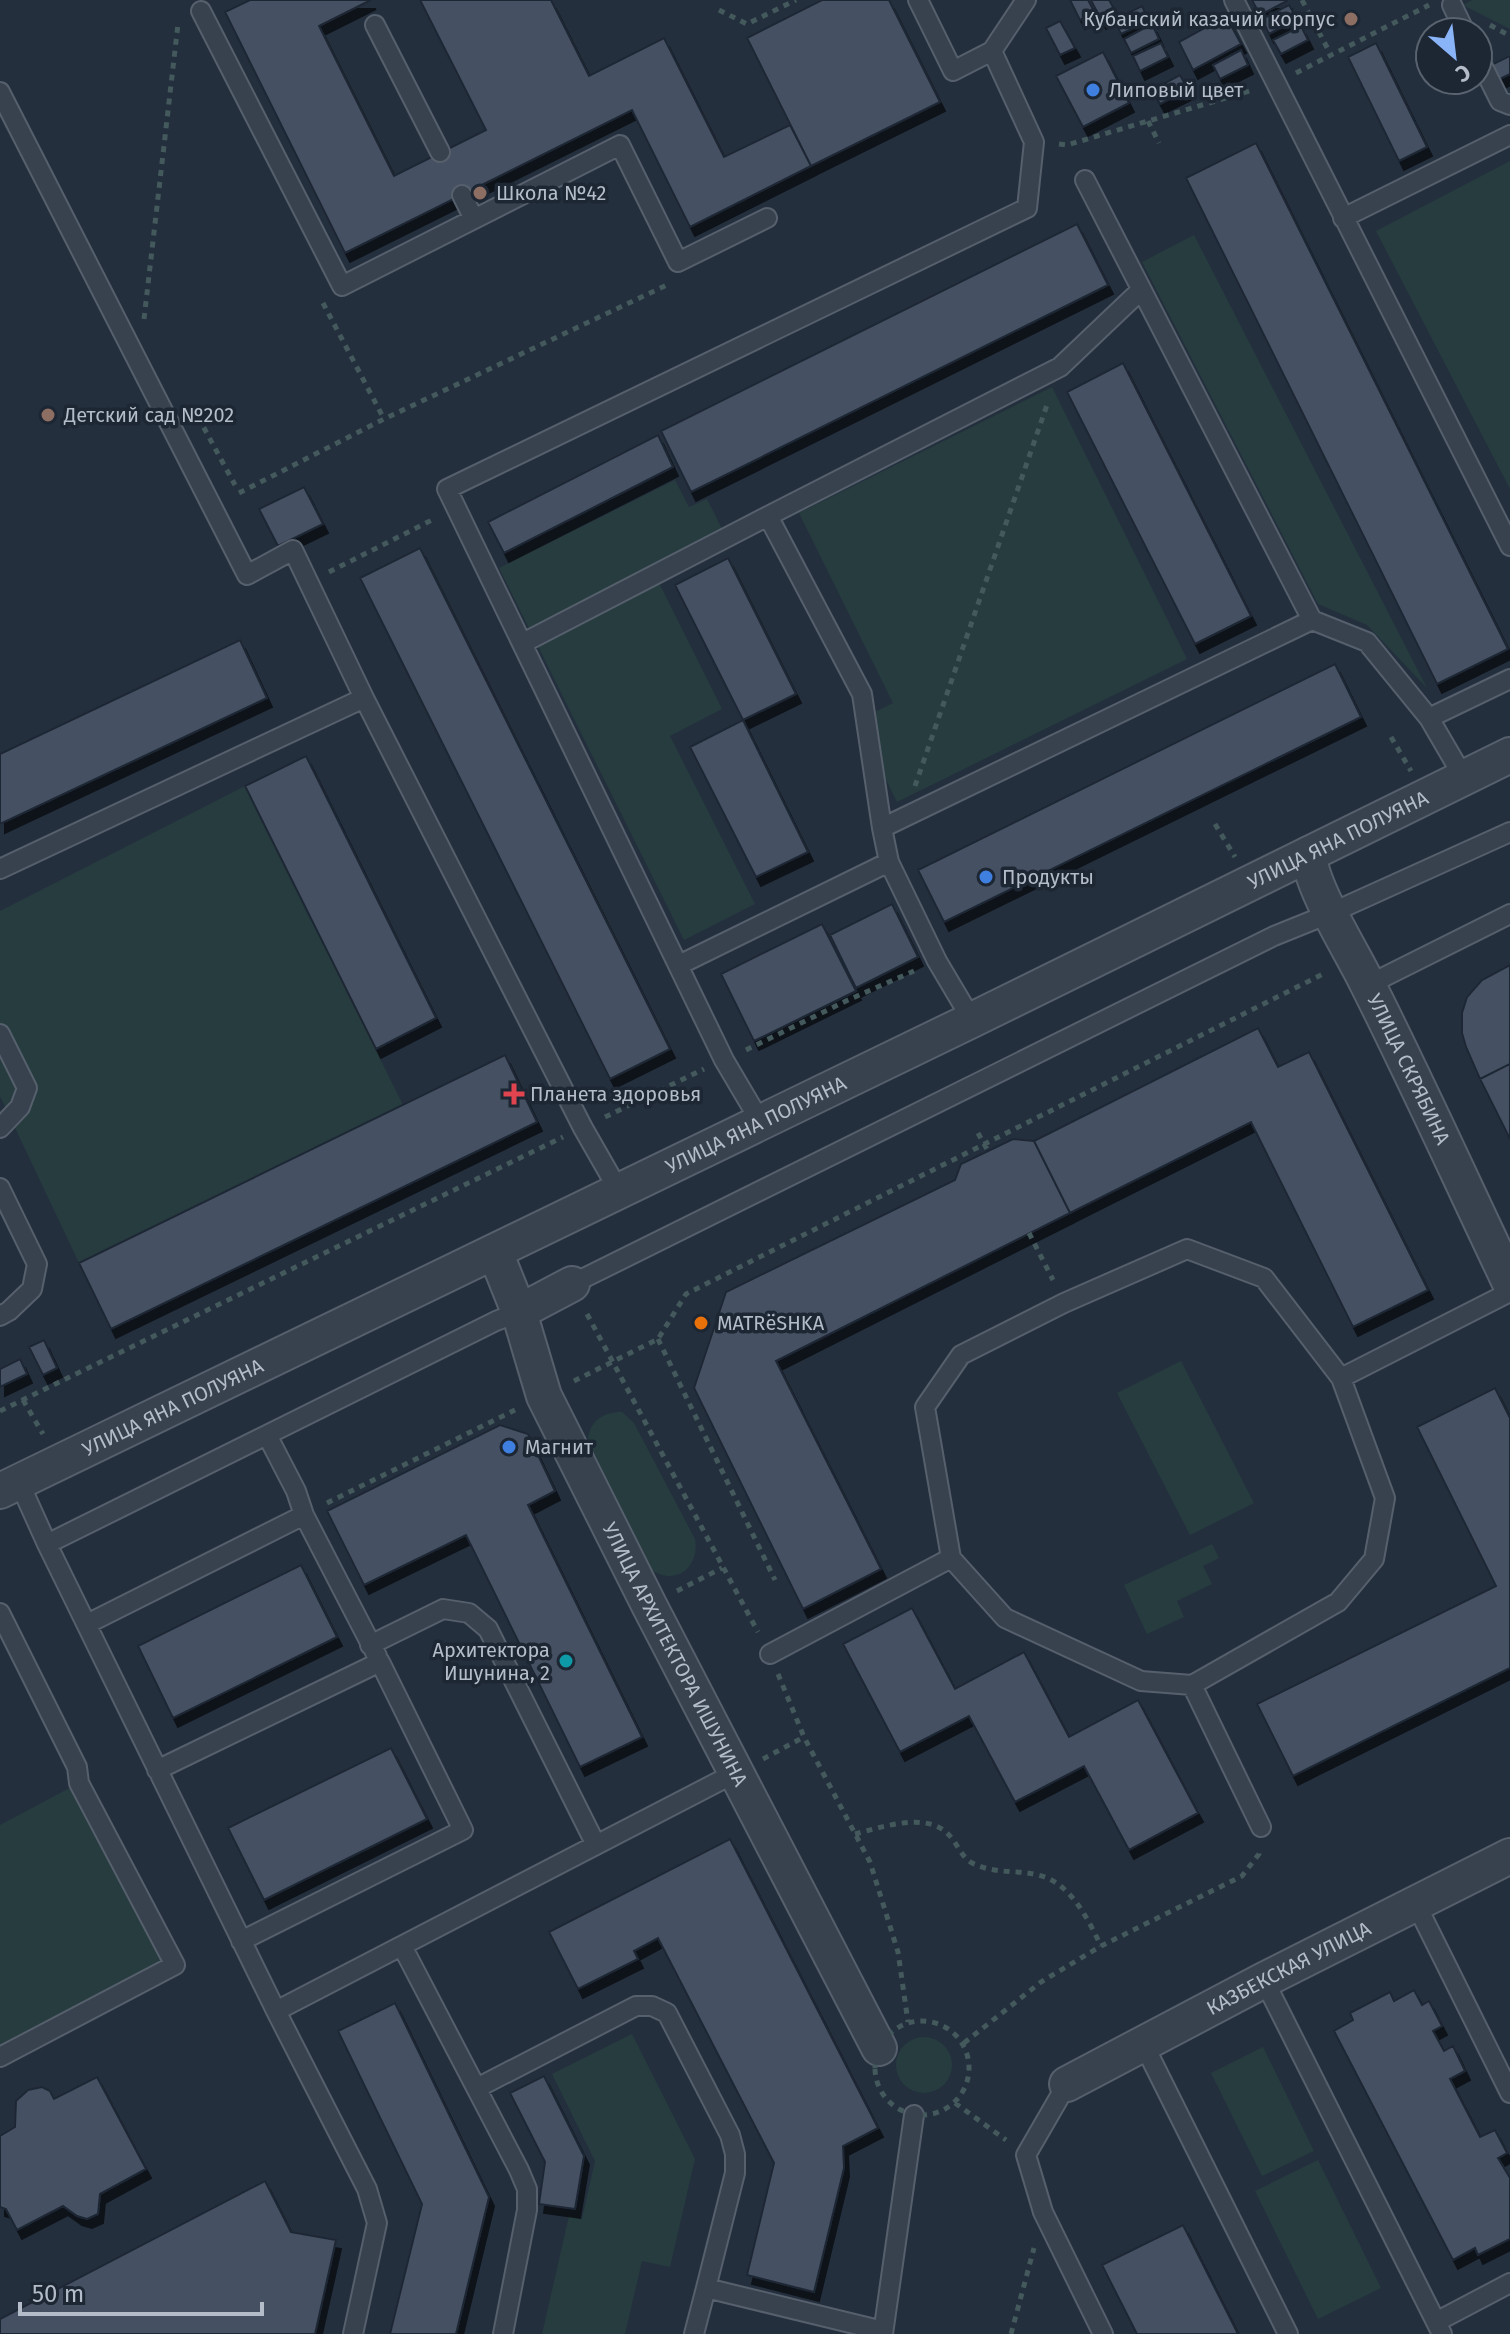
<svg xmlns="http://www.w3.org/2000/svg" width="1510" height="2334" font-family="'Fira Sans',sans-serif">
	<defs>
		<filter id="shadow"><feDropShadow dx="5" dy="9" stdDeviation="0" flood-color="#0009"/></filter>
	</defs>
	<rect width="100%" height="100%" fill="#242f3e"/>
	<path fill="#263c3f" d="M1472,0H1510V29L1463,5Z
		M1510,161V489L1376,231Z
		M1194,235L1427,688L1367,625L1318,604L1142,262Z
		M1052,387L1187,659L897,802L857,721L893,703L799,513Z
		M675,480L689,507L707,499L729,543L657,579L722,709L670,736L755,904L684,940L499,568Z
		M245,786L403,1105L79,1263L0,1096V911Z
		M1181,1361L1254,1503L1190,1535L1117,1393Z
		M622,1412L634,1423L695,1539C700,1568 675,1587 650,1569L588,1447C586,1424 600,1412 622,1412Z
		M1212,1544L1219,1558L1203,1566L1212,1584L1177,1601L1184,1617L1147,1634L1124,1585Z
		M79,1783L175,1965L0,2057V1825Z
		M632,2034L695,2159L670,2267L642,2261L625,2334H542L569,2216L582,2219L595,2161L552,2074Z
		M896 2065a28 28 0 1 1 56 0a28 28 0 1 1-56 0Z
		M1263,2047L1314,2151L1262,2176L1211,2073Z
		M1318,2160L1381,2288L1318,2319L1255,2191Z"/>
	<path fill="#455162" stroke="#1f2835" stroke-width="2" filter="url(#shadow)" d="M250,0H371L319,26L394,176L486,130L420,0H551L589,76L664,38L724,157L790,125L811,166L690,227L632,110L345,253L225,12Z
		M822,0H889L940,102L811,166L747,38Z
		M1070,0H1088L1095,13L1080,20Z
		M1091,0H1109L1116,12L1101,20Z
		M1252,0H1287V1L1260,15Z
		M1289,5L1297,19L1269,34L1262,19Z
		M1142,6L1149,21L1121,34L1114,20Z
		M1226,16L1241,44L1193,70L1179,42Z
		M1060,21L1075,48L1060,55L1046,28Z
		M1152,24L1159,39L1131,53L1124,39Z
		M1301,26L1308,40L1281,54L1273,40Z
		M1161,43L1168,57L1140,71L1133,56Z
		M1376,43L1427,147L1399,161L1348,57Z
		M1241,50L1248,65L1220,79L1213,65Z
		M1103,52L1129,103L1083,127L1056,76Z
		M1510,56V74L1494,82L1487,67Z
		M1180,75L1188,90L1160,104L1152,90Z
		M1256,143L1508,649L1437,684L1186,178Z
		M1077,224L1108,285L691,492L661,431Z
		M1123,363L1251,616L1195,644L1067,392Z
		M658,435L673,467L504,553L488,522Z
		M304,487L323,524L278,546L259,509Z
		M420,548L670,1049L610,1079L360,578Z
		M728,558L796,694L743,720L675,585Z
		M240,640L267,698L0,824V754Z
		M1335,664L1361,717L944,922L918,870Z
		M743,720L808,852L756,877L690,747Z
		M306,756L436,1018L376,1049L245,786Z
		M892,904L918,957L856,988L830,935Z
		M822,924L856,991L754,1041L721,974Z
		M1510,965V1064L1480,1079L1466,1047L1462,1033V1013L1467,997L1482,980Z
		M1258,1028L1278,1067L1309,1052L1428,1290L1353,1327L1251,1122L1070,1213L1034,1141Z
		M505,1055L537,1122L111,1329L79,1263Z
		M1510,1064V1139L1480,1079Z
		M1013,1139L1034,1141L1070,1213L776,1361L881,1569L803,1609L694,1388L726,1292L955,1180L961,1164Z
		M44,1340L57,1368L43,1375L29,1347Z
		M20,1359L27,1374L0,1387V1369Z
		M1495,1388L1510,1418V1668L1293,1776L1257,1704L1496,1586L1417,1427Z
		M500,1425L528,1434L555,1491L528,1505L642,1737L580,1767L466,1535L364,1585L327,1511Z
		M301,1565L337,1637L173,1718L138,1646Z
		M912,1608L955,1689L1024,1652L1069,1737L1138,1700L1198,1813L1129,1850L1084,1766L1015,1802L969,1716L900,1752L843,1644Z
		M391,1748L427,1819L264,1900L228,1828Z
		M730,1839L878,2128L843,2146L844,2168L814,2292L747,2275L774,2163L658,1938L634,1951L638,1959L578,1989L549,1932Z
		M1414,1990L1422,2005L1429,2001L1442,2026L1433,2031L1444,2051L1453,2046L1465,2071L1450,2079L1480,2137L1495,2130L1507,2153L1498,2158L1510,2178V2239L1478,2255L1475,2248L1453,2260L1334,2031L1353,2020L1350,2013L1390,1992L1394,2001Z
		M395,2003L489,2197L456,2334H390L422,2204L338,2031Z
		M544,2076L584,2156L575,2209L539,2204L545,2162L510,2093Z
		M97,2077L146,2169L100,2194L98,2214L87,2219L77,2216L63,2206L17,2230L6,2209L0,2207V2136L15,2127L16,2101L28,2090L42,2087L50,2091L54,2099Z
		M265,2181L291,2232L336,2240L315,2334H0V2319Z
		M1183,2225L1238,2334H1137L1102,2265Z"/>
	<g fill="none" stroke-linecap="round" stroke-linejoin="round">
		<g stroke="#565f6c" stroke-width="22">
			<path id="lane" d="M1234,0L1510,546
				M1452,5L1465,32
				M201,11L342,286L620,145L678,262L767,218
				M375,25L440,152
				M992,51L1026,0
				M1478,57L1500,101L1510,105
				M0,92L247,575L293,550L364,698L583,1128L619,1191
				M1085,180L1312,620L1367,642L1429,718L1464,778
				M462,195L474,219
				M1343,218L1510,135
				M523,643L768,516
				M1429,718L1510,679
				M882,828L862,694L768,516L1060,367L1141,290
				M0,869L364,698
				M679,965L889,862
				M1368,985L1510,914
				M972,1020L937,961L889,862L882,828L1312,620
				M0,1034L27,1088L20,1107L0,1128
				M760,1121L724,1060L447,489L1027,208L1034,142L992,51L953,71L918,0
				M0,1188L37,1264L32,1289L9,1311L0,1316
				M1187,1249L1264,1278L1341,1378L1385,1498L1374,1559L1338,1602L1192,1685L1141,1681L1005,1618L951,1558L925,1407L961,1355L1064,1303Z
				M572,1284L1274,936L1331,913L1510,832
				M1341,1378L1510,1292
				M267,1435L296,1491L304,1515L377,1656
				M19,1482L47,1544L276,2011L367,2189L377,2223L353,2334
				M47,1544L496,1321L519,1312
				M0,1613L77,1767L79,1783L175,1965L0,2057
				M87,1624L304,1515
				M370,1645L443,1609L469,1613L488,1629L596,1845
				M770,1654L951,1558
				M1192,1685L1261,1827
				M157,1770L380,1662L463,1830L241,1941
				M1415,1902L1510,2093
				M402,1946L519,2170L527,2189V2210L503,2334
				M1264,1980L1442,2334
				M276,2011L737,1772
				M1143,2043L1288,2334
				M1067,2084L1026,2155L1043,2212L1103,2334
				M477,2088L636,2006H652L667,2013L730,2135L735,2154V2173L706,2288
				M1436,2322L1510,2283
				M694,2334L706,2288L883,2331
				M883,2334L914,2115"/>
		</g>
		<g stroke="#565f6c" stroke-width="38">
			<g id="street">
				<path id="s1" d="M1309,854C1310,886 1351,950 1366,981C1416,1080 1462,1182 1510,1283"/>
				<path id="s2" d="M495,1252L519,1312L544,1396L649,1605L879,2048"/>
				<path d="M519,1312L572,1284"/>
				<path id="s3" d="M0,1491L972,1020L1510,755"/>
				<path id="s4" d="M1067,2084L1264,1980L1510,1856"/>
			</g>
		</g>
		<path stroke="#44595c" stroke-width="5" stroke-dasharray="6 6" stroke-linecap="butt" d="M1302,0L1331,55
			M719,10L747,24L796,0
			M1490,25L1510,36
			M1296,73L1429,5
			M1148,121L1159,143
			M1059,144L1067,145L1253,90
			M323,303L384,419
			M144,319L178,24
			M198,417L235,485
			M239,493L384,419L669,284
			M329,572L434,519
			M1391,737L1411,771
			M915,786L1048,402
			M1215,824L1235,857
			M746,1050L848,1000L914,971
			M605,1117L704,1069
			M978,1133L988,1151
			M1029,1233L1053,1280
			M587,1314L758,1632
			M658,1339L775,1580
			M574,1381L658,1339L686,1294L1325,973
			M23,1400L43,1434
			M0,1411L563,1137
			M327,1503L515,1410
			M677,1591L722,1568
			M778,1674L804,1737L870,1862L898,1952L908,2022
			M763,1759L804,1737
			M855,1834C882,1827 927,1811 949,1835C957,1843 962,1858 972,1863C997,1875 1014,1869 1038,1875C1070,1882 1088,1919 1101,1946
			M875 2068a47 47 0 1 1 94 0a47 47 0 1 1-94 0Z
			M964,2043L1041,1982L1101,1946L1242,1876L1259,1854V1848
			M955,2103L1006,2140
			M1011,2334L1034,2248"/>
		<use href="#lane" stroke="#38414e" stroke-width="18"/>
		<use href="#street" stroke="#38414e" stroke-width="34"/>
	</g>
	<g fill="#8d6e63" stroke="#1d2633" stroke-width="3">
		<circle cx="1351" cy="19" r="8"/>
		<circle cx="480" cy="193" r="8"/>
		<circle cx="48" cy="415" r="8"/>
	</g>
	<g fill="#3f7fe0" stroke="#1d2633" stroke-width="3">
		<circle cx="1093" cy="90" r="8"/>
		<circle cx="986" cy="877" r="8"/>
		<circle cx="509" cy="1447" r="8"/>
	</g>
	<path fill="#e0444e" stroke="#1d2633" stroke-width="3" d="M510 1082h8v8h8v8h-8v8h-8v-8h-8v-8h8z"/>
	<circle fill="#e8710a" stroke="#1d2633" stroke-width="3" cx="701" cy="1323" r="8"/>
	<circle fill="#0f9aa8" stroke="#1d2633" stroke-width="3" cx="566" cy="1661" r="8"/>
	<g text-anchor="middle" dominant-baseline="central" stroke-width="7" stroke-linejoin="round" paint-order="stroke">
		<g font-size="20" fill="#b4bcc9" stroke="#1d2633" text-anchor="start">
			<text x="1335" y="19" text-anchor="end">Кубанский казачий корпус</text>
			<text x="1109" y="90">Липовый цвет</text>
			<text x="496" y="193">Школа №42</text>
			<text x="64" y="415">Детский сад №202</text>
			<text x="1002" y="877">Продукты</text>
			<text x="530" y="1094">Планета здоровья</text>
			<text x="717" y="1323">MATRёSHKA</text>
			<text x="525" y="1447">Магнит</text>
			<text x="550" y="1650" text-anchor="end">Архитектора<tspan x="550" dy="23">Ишунина, 2</tspan></text>
		</g>
		<g font-size="20" fill="#b4bcc9" stroke="#1d2633">
			<text stroke="none"><textPath href="#s3" startOffset="1488">УЛИЦА ЯНА ПОЛУЯНА</textPath></text>
			<text stroke="none"><textPath href="#s1" startOffset="238">УЛИЦА СКРЯБИНА</textPath></text>
			<text stroke="none"><textPath href="#s3" startOffset="840">УЛИЦА ЯНА ПОЛУЯНА</textPath></text>
			<text stroke="none"><textPath href="#s3" startOffset="192">УЛИЦА ЯНА ПОЛУЯНА</textPath></text>
			<text stroke="none"><textPath href="#s2" startOffset="442">УЛИЦА АРХИТЕКТОРА ИШУНИНА</textPath></text>
			<text stroke="none"><textPath href="#s4" startOffset="250">КАЗБЕКСКАЯ УЛИЦА</textPath></text>
		</g>
	</g>
	<g transform="translate(1454 56) rotate(152)"><circle r="38" fill="#1d2633" stroke="#59626f" stroke-width="2"/>
	<path d="M0-6L14 30L0 20L-14 30Z" fill="#8ab4f8"/>
	<text y="-12" font-size="22" font-weight="bold" text-anchor="middle" fill="#b4bcc9">С</text>
	</g>
	<path d="M20 2302v12h242v-12" fill="none" stroke="#b4bcc9" stroke-width="4"/>
	<text x="32" y="2302" font-size="24" fill="#b4bcc9" stroke="#1d2633" stroke-width="6" paint-order="stroke">50 m</text>
</svg>
